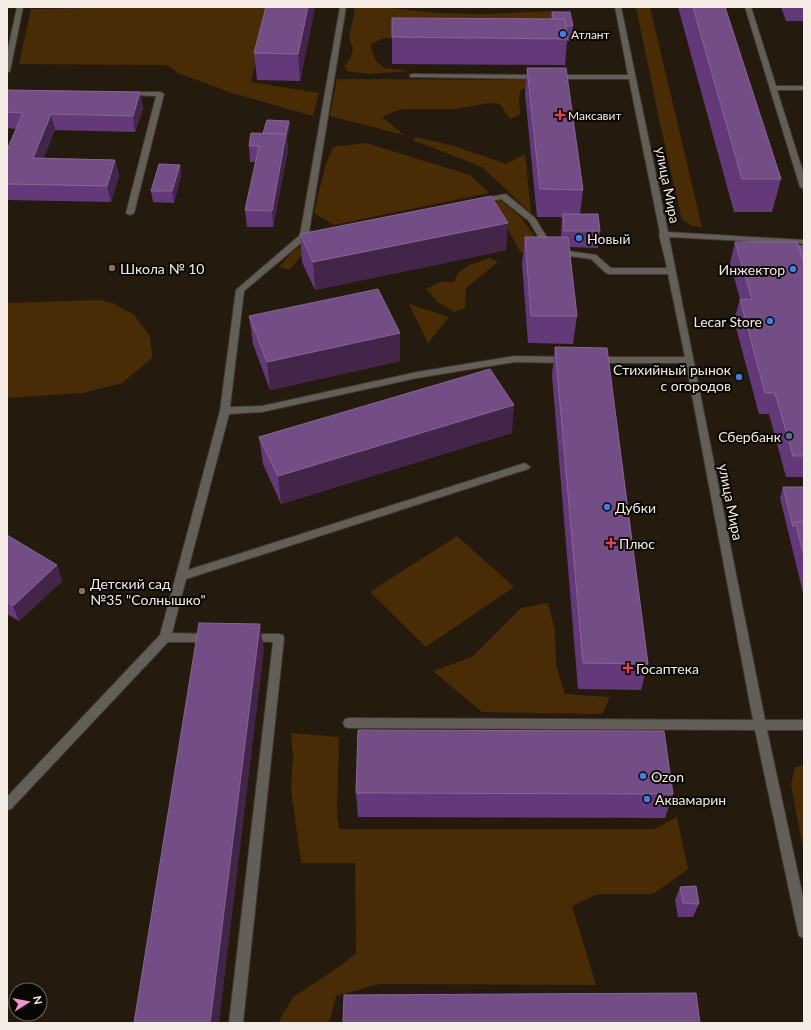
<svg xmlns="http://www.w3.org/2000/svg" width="811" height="1030" font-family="Lato,sans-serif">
	<rect width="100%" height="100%" fill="#251a0e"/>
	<path fill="#492c06" d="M142,7H268L251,82L319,93L313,116L232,93L178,73L167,65L19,64L31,9Z
		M354,7H383L436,13L483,14L556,11L563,21L399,39L383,38L370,45L376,61L384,68L410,71L369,74L347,71L345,66L351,57L353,48C344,34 356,23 354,7Z
		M636,7H650L702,227L692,226L682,220L661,128Z
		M337,79L555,80L554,86L521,89L519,97L520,115L510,119L500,104L489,103L455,109H401L382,117L404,135L330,116Z
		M416,137L454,146L506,164L525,154L531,213L482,167L413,140Z
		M366,143L470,175L489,193L334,225L314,213L325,167L333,147Z
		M500,200L520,216L543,248L521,253L500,215L305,252L289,270L279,267L290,254L317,236Z
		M490,258L498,262L466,288L465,308L454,312L438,302L426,289L441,282H454L458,273L469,265Z
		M100,300L113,303L134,315L150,336L152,358L122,383L83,393L7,398V303Z
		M409,304L449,317L428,343Z
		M457,536L514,587L426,647L370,592Z
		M548,603L555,630L556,665L565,694L610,697L602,714L482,712L433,671L472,657L521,608Z
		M291,733L339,737L337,808L339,829H655L677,817L688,869L653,894H598L572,906L596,985L379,984L336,996L329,1023H278L293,997L340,966L356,953L355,863H301L291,788L293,757Z
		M804,765V853L791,785L795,767Z"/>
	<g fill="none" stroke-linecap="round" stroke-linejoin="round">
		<g stroke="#42372c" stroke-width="2">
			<path id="minor" d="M17,7H23L10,71L7,73V54Z
				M340,7H346L309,232H312L316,234L307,238L244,291L230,407L262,406L417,372L515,356L566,357L570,360L566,363L515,362L417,378L262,412L229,414L188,570L525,463L530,467L528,469L186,579L172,633L211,634L215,635L216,638L215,641L211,642H168L11,809L7,810V797L160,635L220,411L236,290L300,235Z
				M615,7H621L668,232L804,240V244L669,237L765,720H804V730H767L804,902V938L799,936L798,932L755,730L349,728L345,727L343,723L345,719L349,718L753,720L686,363H596L592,360L596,357H685L668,274H609L606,273L591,259L548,253L529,221L501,199L479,203L475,201L479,199L506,194L535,218L554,249L596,255L611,268H667L659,234L660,233L629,79H554L551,77L554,75H628Z
				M745,7H751L776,86H804V90H777L804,175V189L800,187Z
				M412,74L538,75L541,77L538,79L410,77V75Z
				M127,92H160L164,94L134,213L130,215L126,213L156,96L125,95V93Z
				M249,634H279L283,635L284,638L243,1023H229L273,642L245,641L244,638L245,635Z"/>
		</g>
		<use href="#minor" fill="#645e58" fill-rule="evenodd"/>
	</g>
	<path fill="#63397a" d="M315,7L300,81L257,80L254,53Z
		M492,7H559V8Z
		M678,7H725L781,179L772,212H734Z
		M781,7H804V21H786Z
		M552,12L573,26L571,41H567L565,65L392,64V37L551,19Z
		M527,68L583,190L580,214L600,231L598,248L569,247L577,316L573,344L528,343L522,264L525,237H561V230L562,217H537L525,94Z
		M7,90L140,92L143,108L135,132L55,130L43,159L115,160L119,176L111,202L7,200V150L16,129L7,128Z
		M289,121L290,126L287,139L288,150L273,227H247L245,210L256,162H250L249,146Z
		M180,165L181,176L174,203L153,202L151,191Z
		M300,234L506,250L315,290L302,262Z
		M735,242L804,246V477H786L769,414H759L734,320L740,299L730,263Z
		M249,316L400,333V361L270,390L253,344Z
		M555,347L648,664L641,690L578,689L552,375Z
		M512,433L281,504L263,464L259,437Z
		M783,487H804V597L780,498Z
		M7,535L57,565L62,581L19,621L7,614Z
		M356,793L673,794L665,818L358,817Z
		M680,887L699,904L693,917H678L675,900Z"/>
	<path fill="#44254a" d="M308,7H315L300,81L298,54Z
		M140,92L143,108L135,132L133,116Z
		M51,114L55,130L37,175L33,158Z
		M289,121L290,126L287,139L288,150L273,227L272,211L286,135Z
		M115,160L119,176L111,202L107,186Z
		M180,165L181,176L174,203L172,191Z
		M508,223L506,250L315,290L313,262Z
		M400,333V361L270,390L267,362Z
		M514,405L512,433L281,504L278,476Z
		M57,565L62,581L19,621L13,606Z
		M260,624L264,650L219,1023H210Z"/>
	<path fill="#734d85" stroke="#876694" d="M266,7H308L298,54L254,53Z
		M693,7H725L781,179H742Z
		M552,12H570L573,26H566L565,19H553Z
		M392,18L565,19L568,39L392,37Z
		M527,68H566L583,190L540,189Z
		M7,90L140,92L133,116L51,114L33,158L115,160L107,186L7,184V150L23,113L7,112Z
		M267,120L289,121L286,134L263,133Z
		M251,133L286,134L272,211L245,210L259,146H249Z
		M159,164L180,165L172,191H151Z
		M491,196L508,223L313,262L300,234Z
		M563,214H598L600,231H564Z
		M525,237H568L577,316H531Z
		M735,242H797L804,262V456H793L775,393H765L740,299H752Z
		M799,246H804V262Z
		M378,289L400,333L267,362L249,316Z
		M555,347L607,348L648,664L583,663Z
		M490,369L514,405L278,476L259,437Z
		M783,487H804V522H795L793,527Z
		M795,522H804V556Z
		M7,535L57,565L13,606L7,602Z
		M199,623L260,624L210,1023H134Z
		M358,730L664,731L673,794L356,793Z
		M696,886L699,904L683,903L680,887Z
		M696,993L700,1023H343L344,995Z"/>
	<g fill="#3f7fe0" stroke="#0a0603" stroke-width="1.5">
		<circle cx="563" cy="34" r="4"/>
		<circle cx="579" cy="238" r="4"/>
		<circle cx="793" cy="269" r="4"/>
		<circle cx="770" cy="321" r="4"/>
		<circle cx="739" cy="377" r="4"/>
		<circle cx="607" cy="507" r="4"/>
		<circle cx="643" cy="776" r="4"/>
		<circle cx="647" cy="799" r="4"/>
	</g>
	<g fill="#e0444e" stroke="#0a0603" stroke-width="1.5">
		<path d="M558 109h4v4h4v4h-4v4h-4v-4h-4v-4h4z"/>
		<path d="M609 537h4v4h4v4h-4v4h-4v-4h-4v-4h4z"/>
		<path d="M626 662h4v4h4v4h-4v4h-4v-4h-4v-4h4z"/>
	</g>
	<g fill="#8d6e63" stroke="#0a0603" stroke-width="1.5">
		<circle cx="112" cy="268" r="4"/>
		<circle cx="82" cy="591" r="4"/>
	</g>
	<circle fill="#5c6f8a" stroke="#0a0603" stroke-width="1.5" cx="789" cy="436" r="4"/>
	<g text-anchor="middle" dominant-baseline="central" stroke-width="4" stroke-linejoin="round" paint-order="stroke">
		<g font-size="12" fill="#f4ece4" stroke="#0a0603" text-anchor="start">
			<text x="571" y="34">Атлант</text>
			<text x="568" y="115">Максавит</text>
		</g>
		<g font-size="14" fill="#f4ece4" stroke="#0a0603">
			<text transform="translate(668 185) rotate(79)">улица Мира</text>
			<text transform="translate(731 502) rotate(79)">улица Мира</text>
		</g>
		<g font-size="14" fill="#f4ece4" stroke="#0a0603" text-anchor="start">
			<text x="587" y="238">Новый</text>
			<text x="120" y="268">Школа № 10</text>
			<text x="785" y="269" text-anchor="end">Инжектор</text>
			<text x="762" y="321" text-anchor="end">Lecar Store</text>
			<text x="731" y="369" text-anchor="end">Стихийный рынок<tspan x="731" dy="16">с огородов</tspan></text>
			<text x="781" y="436" text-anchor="end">Сбербанк</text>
			<text x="615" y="507">Дубки</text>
			<text x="619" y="543">Плюс</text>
			<text x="90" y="583">Детский сад<tspan x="90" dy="16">№35 "Солнышко"</tspan></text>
			<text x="636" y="668">Госаптека</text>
			<text x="651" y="776">Ozon</text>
			<text x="655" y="799">Аквамарин</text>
		</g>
	</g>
	<rect width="811" height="1030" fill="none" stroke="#f4ece4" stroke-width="16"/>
	<g transform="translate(28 1002) rotate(79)"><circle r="19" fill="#0a0603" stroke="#68625d"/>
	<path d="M0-3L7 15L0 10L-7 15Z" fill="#f591d3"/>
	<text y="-6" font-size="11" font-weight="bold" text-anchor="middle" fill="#f4ece4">N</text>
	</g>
</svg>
